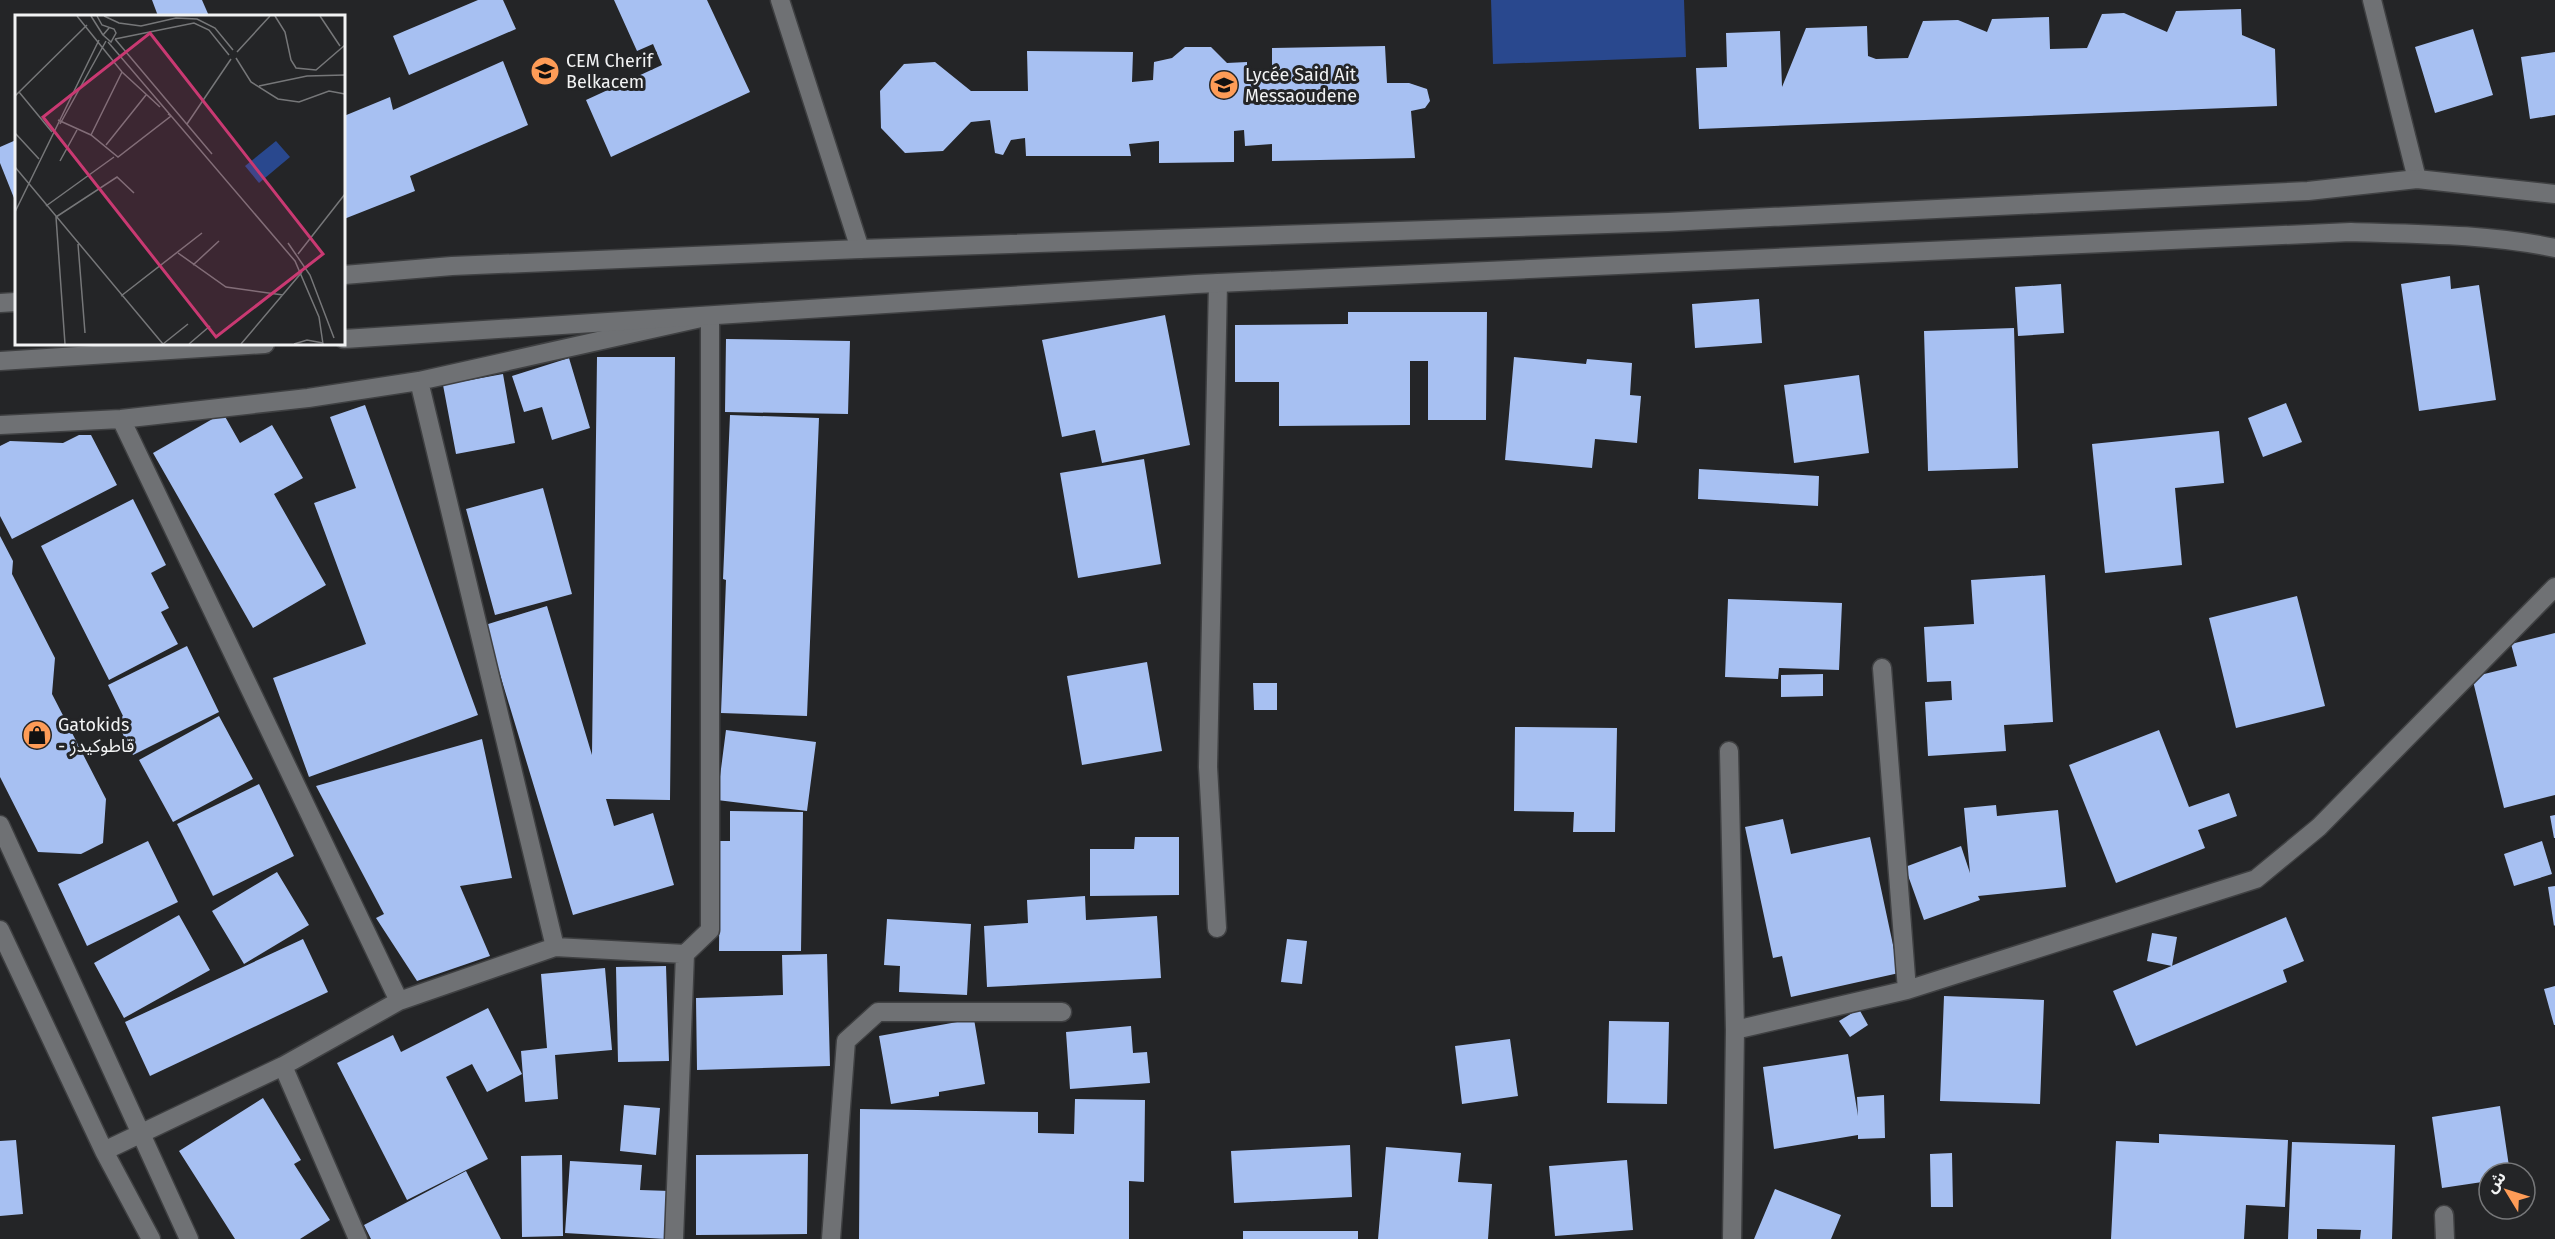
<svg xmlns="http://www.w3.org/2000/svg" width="2555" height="1239" font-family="'Fira Sans','Noto Sans Arabic',sans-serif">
	<rect width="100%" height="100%" fill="#242527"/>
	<path fill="#29488e" d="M1491,0H1684L1686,57L1493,64Z"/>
	<path fill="#a7c0f2" d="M152,0H202L209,16H158Z
		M478,0H503L516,29L409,75L393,36Z
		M614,0H707L750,92L611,157L586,100L662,65L653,44L637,51Z
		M2241,9L2242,35L2275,49L2277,106L1699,129L1696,68L1727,67L1726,33L1780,31L1782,87L1806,28L1867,26L1868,56L1876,59L1908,58L1923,21L1958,20L1987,32L1992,19L2049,17L2050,49L2087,48L2102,14L2124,13L2167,32L2176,11Z
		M2473,29L2493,95L2435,113L2415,47Z
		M1385,46L1387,83H1409L1427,89L1430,101L1425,108L1411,111L1415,158L1272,161V144L1245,146L1244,130L1234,131V162L1159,163V141L1129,144L1131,156H1026L1025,138L1011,140L1003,155L995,153L990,120L971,122L943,151L905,153L881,128L880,91L904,64L935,62L971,91H1028L1027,51L1133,52L1132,82L1153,80L1154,62L1172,58L1185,47H1211L1227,63L1247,62V80L1272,81V48Z
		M2555,52V115L2530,119L2521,57Z
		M503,61L528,125L410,176L415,191L344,219V116L390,97L393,110Z
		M16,140V203L0,163V147Z
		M2450,276L2451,289L2479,285L2496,400L2419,411L2401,284Z
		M2061,284L2064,333L2018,336L2015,287Z
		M1759,299L1762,343L1695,348L1692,304Z
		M1348,312H1487L1486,420H1428V361H1410V425L1279,426V382H1235V325L1348,324Z
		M1165,315L1190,445L1102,463L1095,430L1062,437L1042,340Z
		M2014,328L2018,468L1928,471L1924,331Z
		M726,339L850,341L848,414L725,412Z
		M597,357H675L670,800L606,799L614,826L653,813L674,885L573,915L485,625L547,606L592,755Z
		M1514,357L1586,364L1587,359L1632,363L1630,395L1641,396L1637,443L1595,439L1592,468L1505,460Z
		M569,358L590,428L552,440L542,407L524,412L512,376Z
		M503,374L515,443L456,454L443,385Z
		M1859,375L1869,453L1794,463L1784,385Z
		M2286,403L2302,442L2263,457L2248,418Z
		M365,405L478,715L309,777L273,678L366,644L314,503L356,488L330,417Z
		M223,413L240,443L272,425L303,478L274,494L326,585L253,628L153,453Z
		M730,415L819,418L807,716L721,713L726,580L723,579Z
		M2219,431L2224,483L2175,488L2182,565L2105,573L2092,444Z
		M79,435H91L117,485L12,539L0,516V446L10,441L63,443Z
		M1144,459L1161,564L1078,578L1060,473Z
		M1699,469L1819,476L1818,506L1698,499Z
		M543,488L572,594L495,615L466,509Z
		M133,499L166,565L151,573L169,608L161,612L178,644L109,680L41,546Z
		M0,536L13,561L12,574L55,658L52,694L106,799L103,843L81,854L38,852L0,777Z
		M2045,575L2053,722L2004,725L2006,751L1928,756L1925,702L1952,700L1951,681L1927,682L1924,627L1974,624L1971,580Z
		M2297,596L2325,706L2236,728L2209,618Z
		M1728,599L1842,603L1839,670L1779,668L1778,679L1725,677Z
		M2555,633V795L2504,808L2472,677L2517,666L2511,644Z
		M187,646L219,712L133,755L116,720L123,716L108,685Z
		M1147,662L1162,751L1082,765L1067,676Z
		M1823,674V696L1781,697V675Z
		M1253,683H1277V710H1254Z
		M219,716L253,779L173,822L139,760Z
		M1515,727L1617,728L1615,832H1573L1574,812L1514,811Z
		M726,730L816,742L807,811L717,800Z
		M2159,730L2189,807L2229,793L2237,816L2198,830L2205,848L2116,883L2069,765Z
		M482,739L512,878L460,886L490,956L417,981L376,918L384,914L316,786Z
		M259,784L294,856L213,896L177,824Z
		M1996,805L1997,816L2058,810L2066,887L1978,896L1980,900L1924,920L1905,867L1961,846L1970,873L1964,808Z
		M730,811L803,812L801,951H719L720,841H730Z
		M2555,815V838H2554L2550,816Z
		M1783,819L1791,854L1870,837L1899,973L1791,997L1782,956L1773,958L1745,827Z
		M1135,837H1179V895L1090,896V849H1134Z
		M148,841L178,902L87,946L58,884Z
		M2542,841L2552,874L2514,886L2504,854Z
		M277,872L309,925L244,964L212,911Z
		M2555,886V925L2554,926L2548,887Z
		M1085,896L1086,920L1157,916L1161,978L987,987L984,926L1028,923L1027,900Z
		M179,915L210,970L124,1018L94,963Z
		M2286,917L2304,961L2283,970L2287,982L2136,1046L2113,991Z
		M887,919L971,924L967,995L899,992L900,966L884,965Z
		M2152,933L2177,937L2172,966L2147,961Z
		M303,939L328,992L150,1076L125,1022Z
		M1287,939L1307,941L1302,984L1281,982Z
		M827,954L830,1066L697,1070L696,998L783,995L782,955Z
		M666,966L669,1061L618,1062L616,967Z
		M605,968L612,1050L555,1055L558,1099L525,1102L521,1051L547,1048L541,974Z
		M2555,986V1025H2554L2544,989Z
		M1944,996L2044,1000L2040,1104L1940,1101Z
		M488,1008L522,1074L487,1092L472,1064L446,1077L488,1159L407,1200L337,1063L393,1035L401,1052Z
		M1859,1009L1868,1025L1850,1037L1839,1021Z
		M974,1019L985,1084L939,1092V1096L891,1104L879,1036Z
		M1609,1021L1669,1022L1667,1104L1607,1103Z
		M1131,1026L1133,1053L1147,1052L1150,1083L1070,1089L1066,1032Z
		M1510,1039L1518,1096L1462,1104L1455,1046Z
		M1848,1054L1858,1116L1857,1097L1884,1095L1885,1138L1858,1139V1135L1774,1149L1763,1067Z
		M263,1098L301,1160L294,1164L330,1220L300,1239H235L179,1151Z
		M1075,1099L1145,1100L1144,1182L1129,1181V1239H859L860,1109L1038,1112V1133L1074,1134Z
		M624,1105L660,1108L656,1155L620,1151Z
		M2500,1106L2510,1173H2489V1181L2442,1188L2432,1117Z
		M2159,1134L2288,1140L2285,1207L2246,1205L2244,1239H2111L2116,1141L2159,1143Z
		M16,1140L23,1214L0,1216V1141Z
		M2292,1142L2395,1145L2392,1239H2360L2361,1230L2317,1229V1239H2288Z
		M1350,1145L1352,1197L1234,1203L1231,1151Z
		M1386,1147L1461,1153L1458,1182L1492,1184L1488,1239H1378Z
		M1952,1153L1953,1207H1931L1930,1154Z
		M808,1154L807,1234L696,1235V1155Z
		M562,1155L563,1236L522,1237L521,1156Z
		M1627,1160L1633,1230L1555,1236L1549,1166Z
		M570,1161L642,1165L640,1190L670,1191L666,1239L565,1233Z
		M466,1171L501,1239H371L364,1225Z
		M1775,1189L1841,1215L1831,1239H1754Z
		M1243,1231H1358V1239H1243Z"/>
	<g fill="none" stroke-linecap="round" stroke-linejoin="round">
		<g stroke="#3f4042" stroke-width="21">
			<path id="service" d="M1217,928L1208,767L1218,283"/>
		</g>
		<g stroke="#3f4042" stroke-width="21">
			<path id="minor" d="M780,0L860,249
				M2372,0L2417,179
				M419,381L555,947
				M121,419L399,1001
				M0,425L121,419L308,398L419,381L710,316V930L685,954L555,947L399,1001L283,1066L104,1151
				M1882,668L1907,990
				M1729,751L1735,1030L1732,1239
				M0,825L189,1239
				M0,930L104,1151L151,1239
				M1735,1030L1907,990L2256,879L2319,827L2555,587
				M283,1066L358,1239
				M2444,1215L2445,1239
				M674,1239L685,954
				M831,1239L846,1041L878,1012H1062"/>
		</g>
		<g stroke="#3f4042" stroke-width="21">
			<path id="secondary" d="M344,275L452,266L860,249L1668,222L2308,191L2417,179L2555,194
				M0,303L16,302
				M344,339L1196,284L2351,232C2419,234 2488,234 2555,248
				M0,361L265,344"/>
		</g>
		<use href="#service" stroke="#6f7174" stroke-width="18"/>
		<use href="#minor" stroke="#6f7174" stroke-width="18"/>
		<use href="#secondary" stroke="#6f7174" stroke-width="18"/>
	</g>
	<defs>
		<g id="school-disc" transform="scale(1.5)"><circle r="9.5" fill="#fe9c57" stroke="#242527"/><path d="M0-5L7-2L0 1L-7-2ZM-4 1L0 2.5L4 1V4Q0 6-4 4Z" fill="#111"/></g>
		<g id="shop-disc" transform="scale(1.5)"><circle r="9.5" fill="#fe9c57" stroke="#242527"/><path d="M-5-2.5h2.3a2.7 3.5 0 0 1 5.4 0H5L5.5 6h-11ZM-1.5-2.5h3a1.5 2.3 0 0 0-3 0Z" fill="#111"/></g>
	</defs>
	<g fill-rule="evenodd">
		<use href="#school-disc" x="545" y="71"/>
		<use href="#school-disc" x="1224" y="85"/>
		<use href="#shop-disc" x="37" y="735"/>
	</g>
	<g text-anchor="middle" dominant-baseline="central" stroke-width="6" stroke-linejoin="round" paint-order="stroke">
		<g font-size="18" fill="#f2f3f4" stroke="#242527" text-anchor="start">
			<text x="566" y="61">CEM Cherif<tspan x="566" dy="21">Belkacem</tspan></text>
			<text x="1245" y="75">Lycée Said Ait<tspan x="1245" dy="21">Messaoudene</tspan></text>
			<text x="58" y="725">Gatokids<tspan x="58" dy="21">- قاطوكيدز</tspan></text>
		</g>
	</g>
	<g transform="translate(15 15)">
		<rect width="330" height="330" fill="#242527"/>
		<path d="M261,126L275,142L244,168L230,151Z" fill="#29488e"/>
		<path fill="none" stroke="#767779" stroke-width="1.5" d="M62,1L107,57L145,92M76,1L88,20M82,1L87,10L99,14L101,18L96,27L88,20L94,13M89,1L104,8L126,11L161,3L182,4L200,13L218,35M260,1L270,17L276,45L281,53L301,55L330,30M305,1L325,31M100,24L197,139M100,24L179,8L194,15L214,40M93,27L280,246L304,302L308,329M222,37L255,1M221,43L236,67L263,84L284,87L314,76L330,79M244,71L292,61L330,60M4,77L37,117M0,81L72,10M43,105L76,120L103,142L156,101L153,99M45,109L91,26M172,109L216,44M0,118L24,144M76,120L107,57M91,130L131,80M45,146L62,115M0,152L148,329M31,191L99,142M0,197L84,25M273,228L295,260L319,323M63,229L70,318M163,238L211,272L268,280M283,239L330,179M178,250L204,226M106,281L187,218M50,329L41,202L102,162L119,178M148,329L173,309M174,329L195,311M226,329L287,257M279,329L292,325L308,328"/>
		<path fill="#c93972" fill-opacity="0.15" stroke="#c93972" stroke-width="3" d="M135,18L308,239L201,322L28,102Z"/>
		<rect width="330" height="330" fill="none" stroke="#f2f3f4" stroke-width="3"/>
	</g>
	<g transform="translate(2507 1191) rotate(308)"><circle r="28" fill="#242527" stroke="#767779" stroke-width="1.5"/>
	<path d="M0-4.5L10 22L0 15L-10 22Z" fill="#fe9c57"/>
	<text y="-9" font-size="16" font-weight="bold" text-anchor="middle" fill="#f2f3f4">ش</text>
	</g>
</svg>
